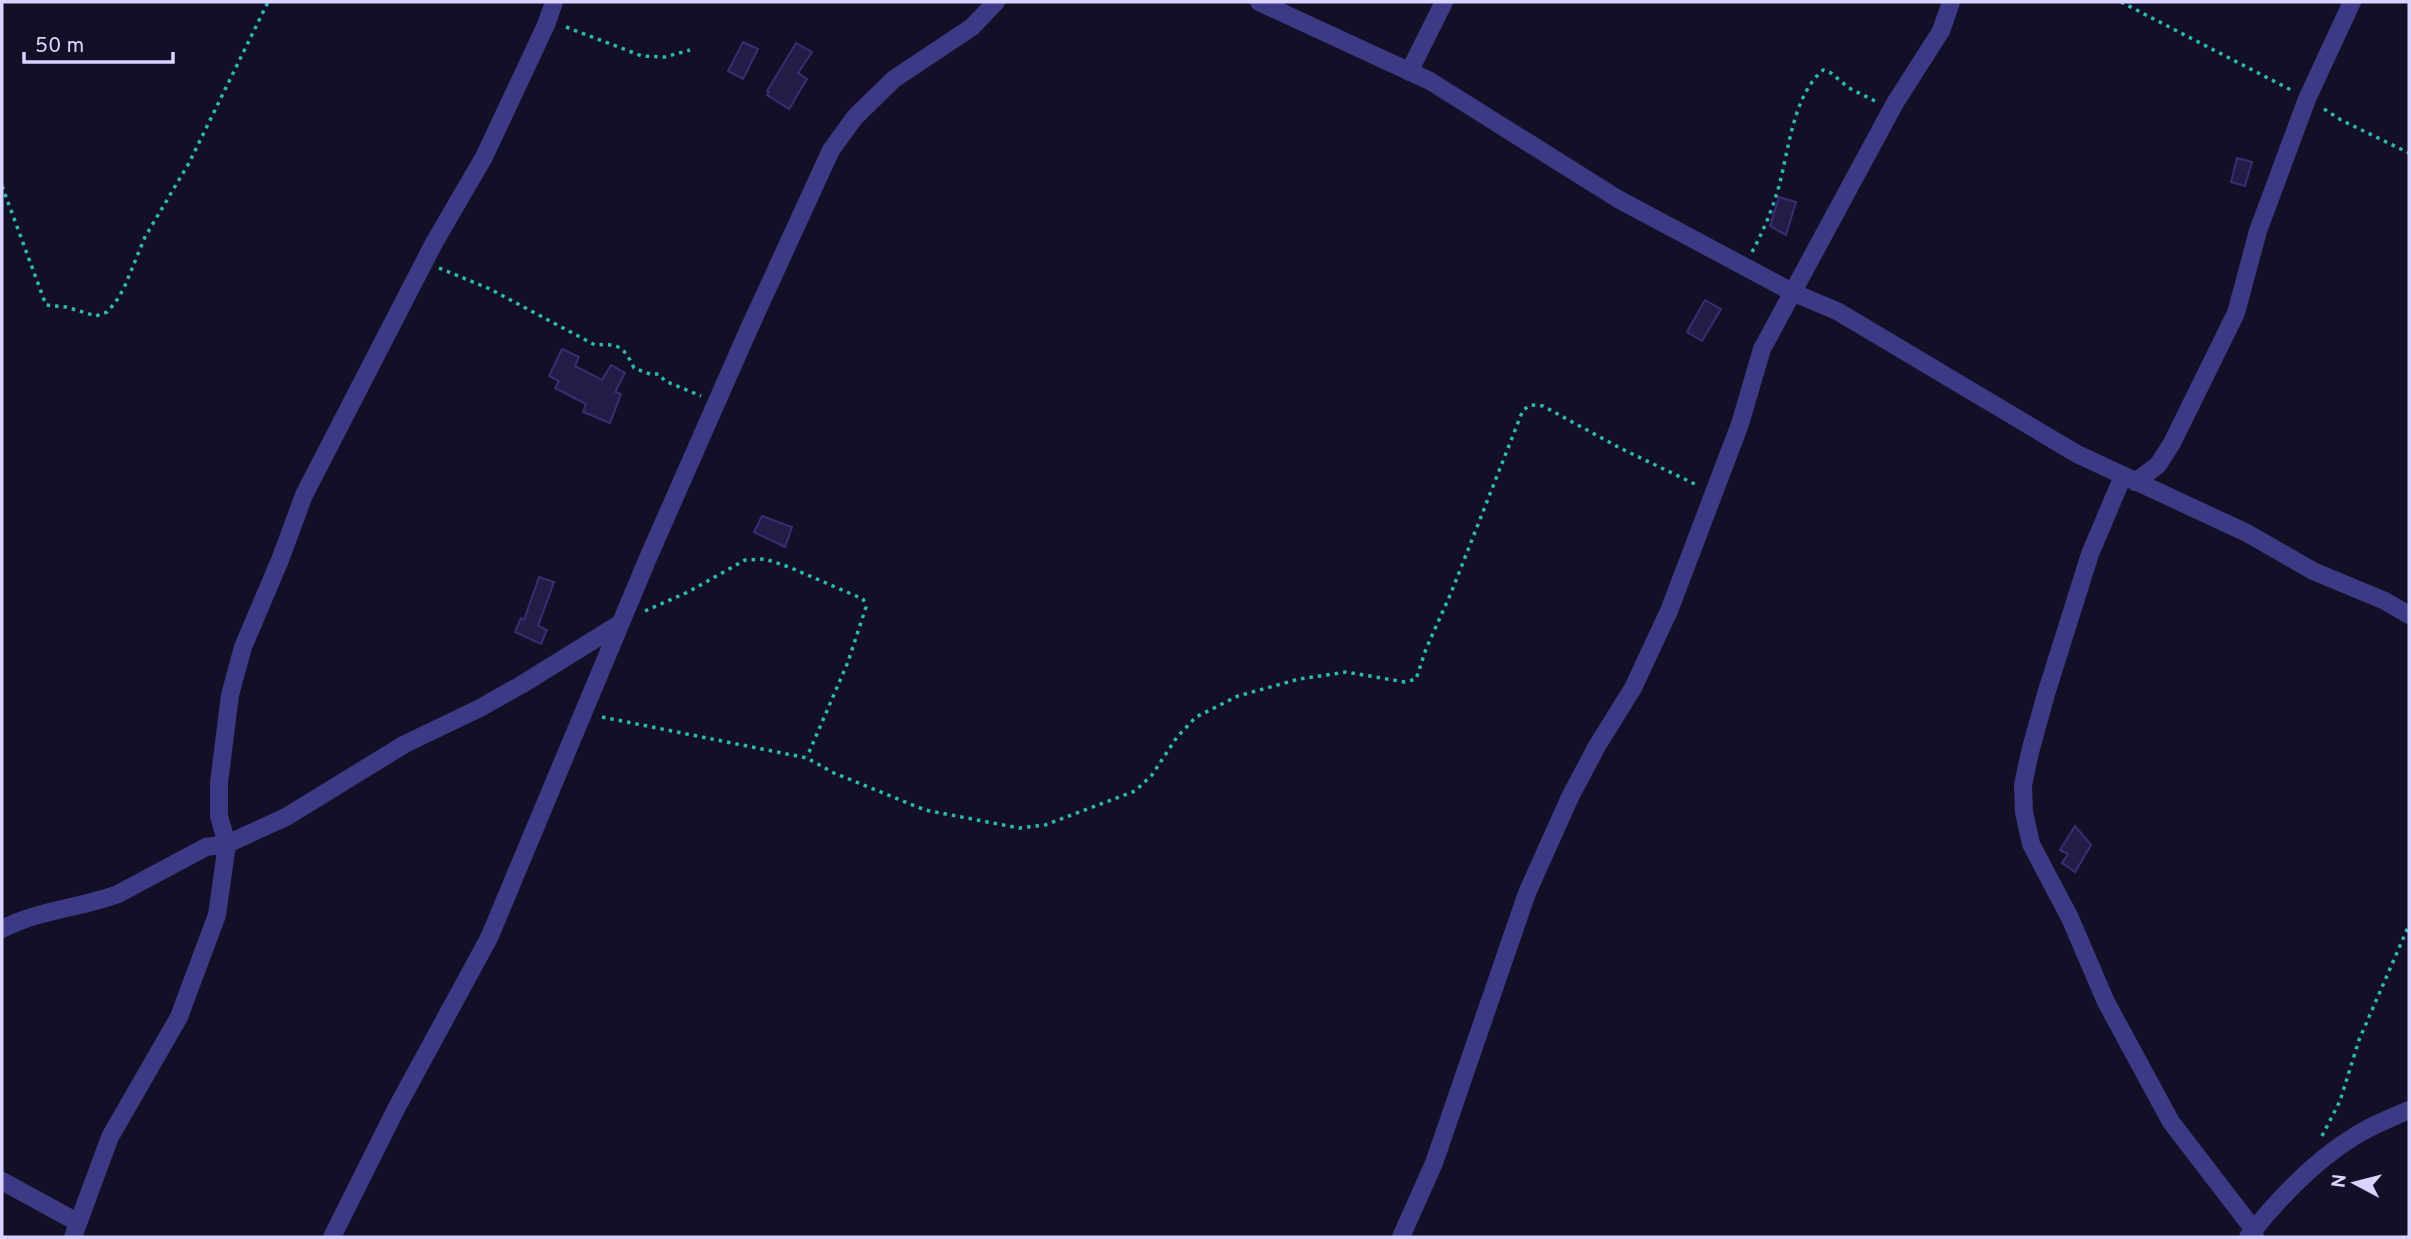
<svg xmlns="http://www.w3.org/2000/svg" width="2411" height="1239" font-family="Overpass,sans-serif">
	<rect width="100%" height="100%" fill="#130f26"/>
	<path fill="#241b47" stroke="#3b2d73" stroke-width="2" d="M743,42L758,49L743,79L728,71Z
		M796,43L812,52L798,73L807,79L789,109L767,95L769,92L767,91Z
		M2237,158L2252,162L2245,186L2231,182Z
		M1779,197L1796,202L1786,235L1770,226Z
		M1705,300L1721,309L1702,341L1687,332Z
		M562,349L579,357L575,366L602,380L611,365L625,373L615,392L621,394L610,423L583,412L586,404L555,388L559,381L549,376Z
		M762,516L792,527L785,547L754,532Z
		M539,577L554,582L538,626L547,630L541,644L515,632L521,618L524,620Z
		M2075,826L2091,845L2075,872L2062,863L2068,854L2060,850Z"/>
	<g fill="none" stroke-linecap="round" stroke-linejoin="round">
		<path stroke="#2fb8b0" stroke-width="3.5" stroke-dasharray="3.5 5" stroke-linecap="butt" d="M2121,2L2293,91
			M566,27L642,56L665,57L690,50
			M2324,109L2341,120L2409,153
			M2,186L46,305L66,307L96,316L107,312L115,303L124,288L145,237L189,163L268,2
			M1752,252C1764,230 1772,210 1779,186C1789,149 1793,96 1823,70L1831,73L1849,88L1877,102
			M439,268L490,289L595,345C619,343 624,347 634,368L650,374H659L665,381L701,396
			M645,611L688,592L745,560L765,559L789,567L863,599L866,607L848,662L807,757
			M602,717L807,758L834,773L925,810L1019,828L1045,825L1135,791L1152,775L1177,737L1196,717L1238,696L1299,679L1346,672L1405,682L1416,679L1426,649L1451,593L1523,410L1531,405L1543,406L1620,448L1699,486
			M2322,1136L2340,1101L2359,1040L2409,925"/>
		<path stroke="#3d3a85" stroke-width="18" d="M1259,2L1430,81L1618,199L1794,293L1837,311L2077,454L2247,533L2313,571L2385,601L2409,615
			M1409,72L1444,2
			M2123,476L2090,554L2046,694L2030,752L2023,785L2024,812L2031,844L2070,918L2106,1002L2171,1122L2254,1230L2255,1237
			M2135,482L2158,465L2172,443L2236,313L2258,231L2307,99L2352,2
			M2,929C39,910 80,908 118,894L206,847L227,844L286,817L405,744L478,709L521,685L621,623
			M2,1181L77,1222
			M73,1237L110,1137L179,1017L217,915L227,844L219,816V783L230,695L243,647L280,560L304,495L434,243L484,157L546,25L554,2
			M332,1237L396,1109L489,938L648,558L748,331L831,150L855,117L894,79L972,27L996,2
			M1401,1237L1434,1163L1527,893L1570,797L1597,746L1633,688L1669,611L1740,424L1762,349L1895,103L1941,31L1951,2
			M2248,1237C2278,1199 2314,1161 2355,1136C2372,1125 2391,1118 2409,1110"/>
	</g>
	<rect width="2411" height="1239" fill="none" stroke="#d9d4ff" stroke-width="7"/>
	<g transform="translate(2355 1183) rotate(277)" stroke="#130f26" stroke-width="5" paint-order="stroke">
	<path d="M0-5L12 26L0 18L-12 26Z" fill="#d9d4ff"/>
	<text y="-10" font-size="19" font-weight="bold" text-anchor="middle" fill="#d9d4ff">N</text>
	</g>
	<path d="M24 52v10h149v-10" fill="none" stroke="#d9d4ff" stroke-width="3.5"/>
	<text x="35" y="52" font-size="21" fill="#d9d4ff" stroke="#130f26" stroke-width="5" paint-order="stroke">50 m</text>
</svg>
